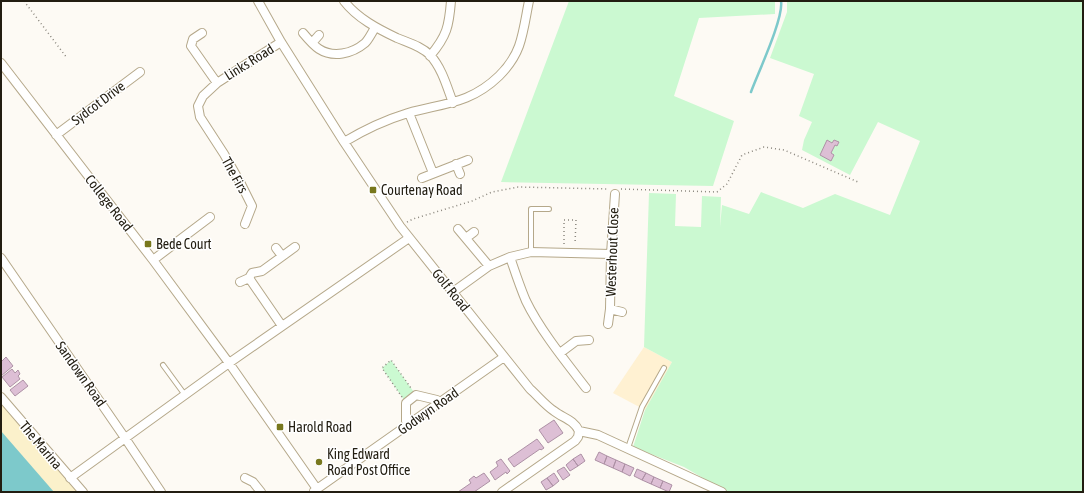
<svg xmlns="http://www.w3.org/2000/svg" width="1084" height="493" font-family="'Asap Condensed',sans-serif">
	<rect width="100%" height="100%" fill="#fdfaf4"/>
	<path fill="#fff1d2" d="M644,347L672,362L645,410L613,393Z"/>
	<path fill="#cbf9d1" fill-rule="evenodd" d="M569,1H775V14L699,18L674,96L734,121L713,186L501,182Z
		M787,1H1083V492H727L684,467L633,447L645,410L672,362L644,347L649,193L676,194L675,226L701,227L702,196L721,197L720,227L722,205L749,214L761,192L803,208L835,194L890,215L920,141L878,122L850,175L802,150L804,140L812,122L799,116L814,74L770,58L787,12ZM834,140L839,143L837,146L835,145L831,153L834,155L831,161L820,155L827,141L832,143Z
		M391,360L416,395L406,403L382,368Z"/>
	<path fill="#fbf1cb" d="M1,404L79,492H1Z"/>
	<path fill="#7dc9cb" d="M1,431L54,492H1Z"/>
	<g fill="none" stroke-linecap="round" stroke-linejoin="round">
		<path stroke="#7dc9cb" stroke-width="2.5" d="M751,92C758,73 784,18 781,1"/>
	</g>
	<path fill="#ddbfd5" stroke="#ad91a5" d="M827,140L832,143L834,140L839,142L837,146L835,145L831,153L834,155L831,161L820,155Z
		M6,357L13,366L1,376V362Z
		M12,369L15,373L18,370L20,374L18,376L20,379L10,387L2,377Z
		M23,380L28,386L15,396L10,390Z
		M554,420L563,433L548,443L539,430Z
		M537,439L544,448L541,450L540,449L514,467L508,459Z
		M599,452L607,456L604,464L595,460Z
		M581,454L585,461L578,466L573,459Z
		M607,456L616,460L613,468L604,464Z
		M501,459L510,471L507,474L506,472L495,480L490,472L498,466L496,462Z
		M573,459L578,466L570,471L566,465Z
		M616,460L625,464L622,472L613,468Z
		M625,464L634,468L630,476L622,472Z
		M564,467L570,475L563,480L557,471Z
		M637,469L646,473L642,480L634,476Z
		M484,473L490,481L474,492H458L471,483L469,480L474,476L476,478Z
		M554,473L559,481L553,486L547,478Z
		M646,473L654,477L651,484L642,480Z
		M654,477L663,481L660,488L651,484Z
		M547,478L553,486L546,490L541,482Z
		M663,481L672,485L669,492L660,488Z"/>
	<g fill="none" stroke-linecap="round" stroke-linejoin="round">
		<g stroke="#b5a88a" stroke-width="6">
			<path id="lane" d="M531,252V209H549
				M163,365L185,395
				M628,448L642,407L664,368"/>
		</g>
		<g stroke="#b5a88a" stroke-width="10">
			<path id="street" d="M258,1L281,42L344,142L400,226L530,389C538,396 545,405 554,411C563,418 574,420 579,431
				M344,1C357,18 378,29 397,38C409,43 421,46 430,55C442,68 447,87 453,103
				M202,33L193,39L191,46L217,83
				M303,33C308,39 313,45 319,49C333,58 352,54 365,43C369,39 372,32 375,28
				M312,43L319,35
				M430,56C447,36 449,26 451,1
				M1,63L153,260L229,363L317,489
				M409,113L433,173
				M56,135L140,72
				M344,142C364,130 385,120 408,113C444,103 470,104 499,76C507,68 515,57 519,46C524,32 526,15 529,1
				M456,164L460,174
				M422,178L468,160
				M245,224L252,206L241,184L224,154L200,117L198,106L203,96L217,83L281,42
				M458,229L489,266
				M466,238L474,232
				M276,248L282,256
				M510,257C515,272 520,287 526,301C540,330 566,362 586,388
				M1,258L125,438L161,492
				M153,260L210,217
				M240,282L249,278
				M453,292L489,266L510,257L531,252L611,254
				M610,309L622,312
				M608,324L610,309L611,254L615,194
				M282,326L249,278L252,273L262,271L295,247
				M560,353L576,341L589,340
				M1,397L83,492
				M408,425L406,421V403L416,395L437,400L439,403
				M579,431L598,435L722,492
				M70,478L229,363L409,238
				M245,478L253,482L261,492
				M314,491L504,357
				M502,492L575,441L578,437L579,431"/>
		</g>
		<path stroke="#8b877e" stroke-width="1.5" stroke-dasharray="1 3" stroke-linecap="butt" d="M24,1L67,58
			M621,189L717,192L727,184L742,155L764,147L784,150L858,182
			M407,222L413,219L472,201L492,192L518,187L609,189
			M564,244V220H576L575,244
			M402,397L382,368L391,360L411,388"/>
		<use href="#lane" stroke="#fff" stroke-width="4"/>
		<use href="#street" stroke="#fff" stroke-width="8"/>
	</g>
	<g fill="#78781e" stroke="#fff" stroke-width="1.5">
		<rect x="369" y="186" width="8" height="8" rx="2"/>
		<rect x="144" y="240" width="8" height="8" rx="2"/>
		<rect x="276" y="423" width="8" height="8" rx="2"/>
		<circle cx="319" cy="462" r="4"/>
	</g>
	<g text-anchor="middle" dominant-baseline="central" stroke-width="3" stroke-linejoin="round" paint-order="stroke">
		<g font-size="14" fill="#221d11" stroke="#fff">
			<text transform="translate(249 62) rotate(-32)">Links Road</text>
			<text transform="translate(98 103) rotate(-37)">Sydcot Drive</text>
			<text transform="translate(235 175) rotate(61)">The Firs</text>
			<text transform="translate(109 203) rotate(52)">College Road</text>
			<text transform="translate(612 252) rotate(-88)">Westerhout Close</text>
			<text transform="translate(451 290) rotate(51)">Golf Road</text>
			<text transform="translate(81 374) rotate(55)">Sandown Road</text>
			<text transform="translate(428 411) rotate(-35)">Godwyn Road</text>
			<text transform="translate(41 445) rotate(50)">The Marina</text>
		</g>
		<g font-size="14" fill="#221d11" stroke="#fff" text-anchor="start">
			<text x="381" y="190">Courtenay Road</text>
			<text x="156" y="244">Bede Court</text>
			<text x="288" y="427">Harold Road</text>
			<text x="327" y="454">King Edward<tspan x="327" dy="16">Road Post Office</tspan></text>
		</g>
	</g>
	<rect width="1084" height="493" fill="none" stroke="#221d11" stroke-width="4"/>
</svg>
